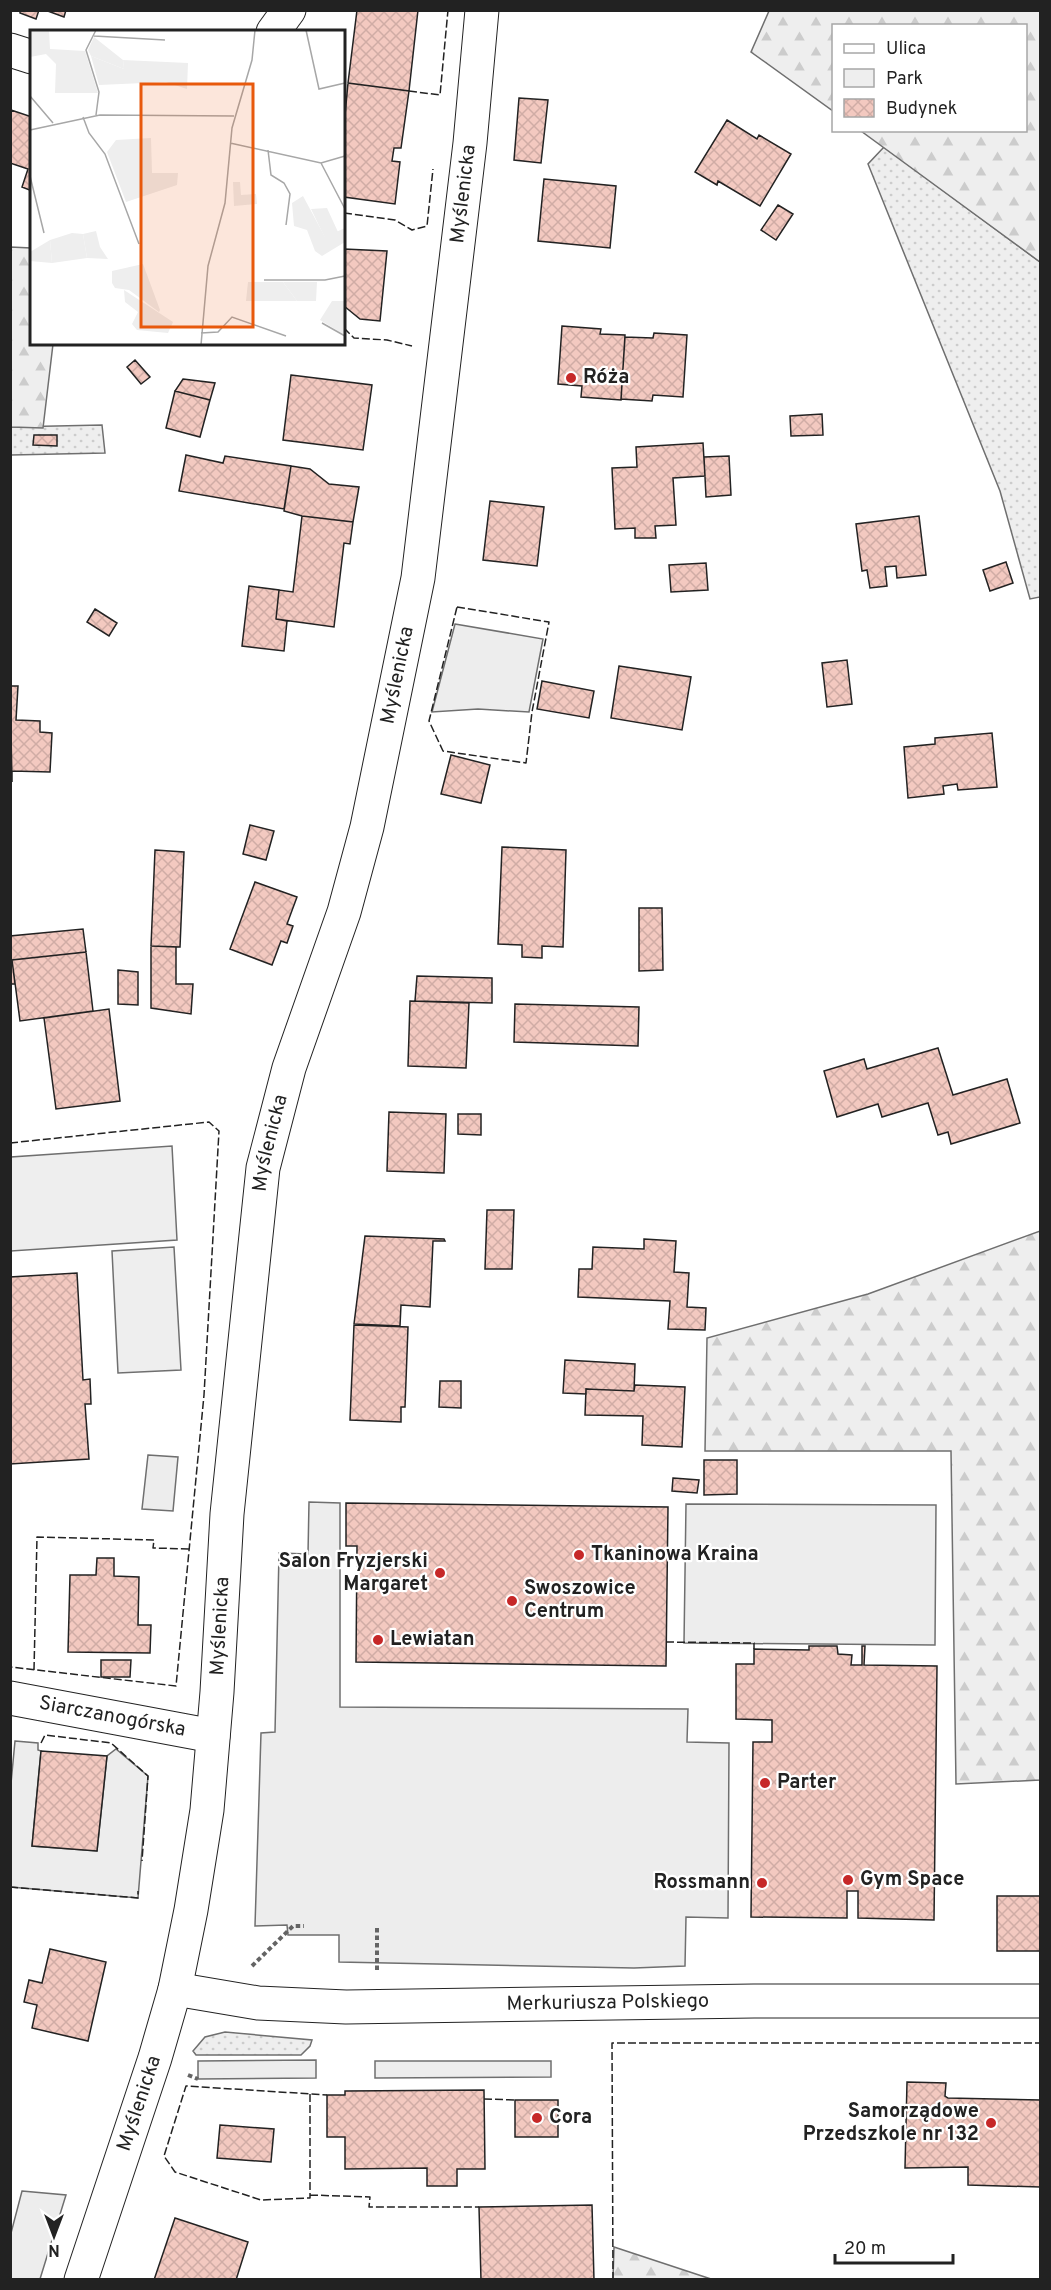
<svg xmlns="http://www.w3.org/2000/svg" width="1051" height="2290" font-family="Overpass,sans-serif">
	<defs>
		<pattern id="grass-dots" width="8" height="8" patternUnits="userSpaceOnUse" patternTransform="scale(1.5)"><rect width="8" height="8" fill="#eee"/><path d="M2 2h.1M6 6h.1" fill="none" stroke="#ccc" stroke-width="1.8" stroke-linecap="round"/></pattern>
		<pattern id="forest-firs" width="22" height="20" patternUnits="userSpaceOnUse" patternTransform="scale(1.5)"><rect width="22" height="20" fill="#eee"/><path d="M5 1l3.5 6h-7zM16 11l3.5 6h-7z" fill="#ccc"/></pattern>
		<pattern id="building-cross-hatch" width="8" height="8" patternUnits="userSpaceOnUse" patternTransform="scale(1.5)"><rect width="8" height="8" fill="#f3c9c0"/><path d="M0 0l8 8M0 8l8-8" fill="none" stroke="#d0aca5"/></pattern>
	</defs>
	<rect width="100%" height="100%" fill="#fff"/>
	<path fill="url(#grass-dots)" stroke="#6f6f6f" stroke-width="1.5" d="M884,147L1040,262V597L1030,599L1000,491L868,164Z
		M102,425L105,453L11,455L10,427Z
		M225,2032L312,2040L310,2046L301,2055H196L193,2051L205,2037Z"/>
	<path fill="url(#forest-firs)" stroke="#6f6f6f" stroke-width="1.5" d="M769,11H1040V262L861,131L1026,130V26H834L833,111L751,52Z
		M10,247L31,248L32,344H53L43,428L11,427Z
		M1040,1231V1780L956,1784L951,1451H705L707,1338L868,1294Z
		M614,2247L711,2279H613Z"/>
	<path fill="#eee" stroke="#6f6f6f" stroke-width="1.5" d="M172,1146L177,1240L11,1251V1157Z
		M174,1247L181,1370L118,1373L112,1251Z"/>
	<path fill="#ededed" stroke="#6f6f6f" stroke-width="1.5" d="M455,624L543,639L529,712L478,709L432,712Z
		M148,1455L178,1457L173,1511L142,1509Z
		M309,1502L340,1503V1707L688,1709L687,1742L729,1743L728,1918L686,1917L685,1966L634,1968L339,1962V1935H288L287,1925L255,1926L261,1733L275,1732L279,1553L308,1554Z
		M686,1504L936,1505L935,1645L684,1643Z
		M15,1741L38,1743V1750L41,1751L32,1846L97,1851L107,1756L116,1749L148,1776L138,1898L11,1887L10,1794Z
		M316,2060V2078L198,2079V2061Z
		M375,2061H551V2077L375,2078Z
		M22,2191L66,2195L40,2279H11V2233Z"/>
	<path fill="url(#building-cross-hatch)" stroke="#222" stroke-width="1.5" d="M20,10H39L36,19L20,13Z
		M45,10H66L64,17Z
		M357,10H418L409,91L348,83Z
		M348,83L409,91L401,148H394L392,161L400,162L395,204L344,197V126Z
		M519,98L548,100L541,163L514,160Z
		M11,110L32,117V191L22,187L28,169L10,163Z
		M727,120L757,139L759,135L791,154L760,206L718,181L717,185L695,172Z
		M544,179L616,186L610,248L538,241Z
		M778,205L793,214L776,240L761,230Z
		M344,249L387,251L380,321L360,319L344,306Z
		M562,326L601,329L600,334L625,335L621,400L581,397L582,386L558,384Z
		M654,333L687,335L683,397L653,395L652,401L621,399L625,337L653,338Z
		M135,360L150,377L141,384L127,367Z
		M291,375L372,385L363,450L283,440Z
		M183,379L215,383L210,400L175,391Z
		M175,391L210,400L200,437L166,428Z
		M822,414L823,435L791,436L790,416Z
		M34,435H57V446L33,445Z
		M703,443L705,476L673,478L676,525L655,526L656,538H635V528L615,529L612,468L637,467L636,447Z
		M186,455L223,463L225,456L291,466L284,509L179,491Z
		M729,456L731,495L706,497L704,457Z
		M291,466L310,469L329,484L359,487L353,522L302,516L284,511Z
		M490,501L544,507L537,566L483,560Z
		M302,516L353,522L350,544L344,543L334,627L276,619L279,590L293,592Z
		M919,516L926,575L897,578L896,566L885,567L887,586L870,588L867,570L862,571L856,524Z
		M1006,562L1013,583L990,591L983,570Z
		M706,563L708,590L671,592L669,565Z
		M249,586L279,590L276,619L287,621L284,651L242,646Z
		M95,609L117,623L109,636L87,622Z
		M847,660L852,704L827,707L822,663Z
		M619,666L691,677L682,730L611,718Z
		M542,681L594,691L589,718L537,709Z
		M10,686H18L16,720L40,721V732L52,733L50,772L12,771V782Z
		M992,733L997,787L958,790L957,784L943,786L944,794L908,798L904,747L935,744V738Z
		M451,755L490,765L481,803L441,794Z
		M250,825L274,831L266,860L243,854Z
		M502,847L566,850L563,947L542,946V958L522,957V945L498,944Z
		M155,850L184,852L180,947L151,946Z
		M255,882L297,897L287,924L293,926L287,943L281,941L272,965L230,949Z
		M639,908H662L663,970L639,971Z
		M83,929L86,952L12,960L15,984H10V936Z
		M151,946L176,947V984H193L191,1014L151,1008Z
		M86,952L93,1011L20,1021L12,960Z
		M118,970L138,972V1005L118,1004Z
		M417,976L492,978V1003L415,1001Z
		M410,1001L469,1003L466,1068L408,1066Z
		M515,1004L639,1007L638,1046L514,1042Z
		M109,1009L120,1101L56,1109L44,1018Z
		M938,1048L953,1095L1007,1079L1020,1123L951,1144L948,1132L938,1135L928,1103L882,1117L878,1104L837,1117L824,1071L864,1059L867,1069Z
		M389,1112L446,1114L444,1173L387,1171Z
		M458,1114H481V1135L458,1134Z
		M487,1210H514L512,1269H485Z
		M365,1236L444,1239L445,1241H433L430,1307L401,1305L400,1326L354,1324Z
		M644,1239L676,1241L674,1272L689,1273L687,1307L706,1308L705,1330L668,1329L670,1301L578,1297L579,1269H592L593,1247L644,1249Z
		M77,1273L83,1380L90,1379L91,1404H85L89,1459L10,1464V1277Z
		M354,1325L408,1327L405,1407H401V1422L350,1420Z
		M565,1360L635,1364L634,1391L586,1389V1394L563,1393Z
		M440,1381H461V1408L439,1407Z
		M635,1385L685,1387L682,1447L642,1445L643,1416L585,1415L586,1389L634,1391Z
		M704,1460H737V1494L704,1495Z
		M673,1478L699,1480L697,1493L672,1491Z
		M346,1503L668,1507L666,1666L356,1662L357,1546H346Z
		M97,1558H114V1576L139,1577L138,1625H151L150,1653L68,1652L70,1575H96Z
		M809,1646H837L838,1654L852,1655L851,1665H862V1646H865L864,1665L937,1666L934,1920L858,1918V1891H847V1918L751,1917L753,1742H772V1720L736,1719V1664H754V1649L809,1650Z
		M101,1660H131L130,1677H101Z
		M41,1751L107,1756L97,1851L32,1846Z
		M997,1896H1040V1951H997Z
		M50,1949L106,1962L88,2041L32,2028L37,2005L24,2002L29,1980L42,1983Z
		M907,2082L946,2083L945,2096L948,2098L1040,2100V2187L968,2185V2167L905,2168Z
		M484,2090L485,2169H457V2186H427V2168L345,2169V2137H327V2095H345V2091Z
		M515,2100H558V2137H515Z
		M220,2125L274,2129L271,2162L217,2158Z
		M592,2205L594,2280H481L479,2207Z
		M175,2218L248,2242L236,2280H154Z"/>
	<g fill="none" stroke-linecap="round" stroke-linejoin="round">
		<g stroke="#222" stroke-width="35">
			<g id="minor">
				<path d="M273,32L289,10"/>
				<path d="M10,50L32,57"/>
				<path id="s1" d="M10,1698L213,1736"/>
			</g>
		</g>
		<g stroke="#222" stroke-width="35">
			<g id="tertiary">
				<path id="s2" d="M175,1989L258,2003L346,2007L754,2001H1040"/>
				<path id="s3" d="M81,2280L155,2058L175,1989L191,1910L207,1810L217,1692L227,1514L263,1168L289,1068L344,912L367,827L418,578L470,143L482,10"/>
			</g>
		</g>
		<path stroke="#646464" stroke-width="4" stroke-dasharray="4.5 3" stroke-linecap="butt" d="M252,1966L293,1926H304
			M377,1970V1927
			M188,2075L198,2079"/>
		<use href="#minor" stroke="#fff" stroke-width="33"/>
		<use href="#tertiary" stroke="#fff" stroke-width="33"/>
		<path stroke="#222" stroke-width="1.5" stroke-dasharray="8 3" stroke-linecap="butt" d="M409,91L440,95L448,10
			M344,213L395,220L412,230L427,226L433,169
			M344,328L354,338L387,340L412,346
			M457,607L549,622L532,712L526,763L443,751L429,721Z
			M10,1143L209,1122L219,1131L204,1395L176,1686L10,1667
			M666,1642L754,1643V1649
			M34,1670L37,1537L154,1540L153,1548L190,1549
			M41,1743L45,1735L111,1743L148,1776L142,1861
			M10,1887L138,1898V1891
			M310,2094V2198L261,2200L175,2172L164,2156L186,2086L327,2095
			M484,2099L515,2100
			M310,2195L370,2197L369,2207H479
			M613,2280L612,2043H1040"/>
	</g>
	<g fill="#c62828" stroke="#fff" stroke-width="2">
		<circle cx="571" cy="378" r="6"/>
		<circle cx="579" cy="1555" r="6"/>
		<circle cx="440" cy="1573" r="6"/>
		<circle cx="512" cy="1601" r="6"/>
		<circle cx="378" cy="1640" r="6"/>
		<circle cx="765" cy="1783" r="6"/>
		<circle cx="848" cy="1880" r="6"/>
		<circle cx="762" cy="1883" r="6"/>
		<circle cx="537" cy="2118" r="6"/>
		<circle cx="991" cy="2123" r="6"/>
	</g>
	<g text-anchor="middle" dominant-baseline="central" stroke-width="4.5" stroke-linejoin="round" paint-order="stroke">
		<g font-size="20" fill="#222" stroke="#fff">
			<text stroke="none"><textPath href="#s3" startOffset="2130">Myślenicka</textPath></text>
			<text stroke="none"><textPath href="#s3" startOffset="1644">Myślenicka</textPath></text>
			<text stroke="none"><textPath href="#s3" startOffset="1158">Myślenicka</textPath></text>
			<text stroke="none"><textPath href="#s3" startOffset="672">Myślenicka</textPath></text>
			<text stroke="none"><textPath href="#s1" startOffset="104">Siarczanogórska</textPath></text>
			<text stroke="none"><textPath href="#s2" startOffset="434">Merkuriusza Polskiego</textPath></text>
			<text stroke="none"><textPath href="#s3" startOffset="186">Myślenicka</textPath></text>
		</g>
		<g font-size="20" font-weight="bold" fill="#222" stroke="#fff" text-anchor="start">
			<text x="583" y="378">Róża</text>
			<text x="591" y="1555">Tkaninowa Kraina</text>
			<text x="428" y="1562" text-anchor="end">Salon Fryzjerski<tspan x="428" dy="23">Margaret</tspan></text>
			<text x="524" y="1589">Swoszowice<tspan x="524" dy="23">Centrum</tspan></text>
			<text x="390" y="1640">Lewiatan</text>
			<text x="777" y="1783">Parter</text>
			<text x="860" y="1880">Gym Space</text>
			<text x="750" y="1883" text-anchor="end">Rossmann</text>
			<text x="979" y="2112" text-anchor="end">Samorządowe<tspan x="979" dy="23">Przedszkole nr 132</tspan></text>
			<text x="549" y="2118">Cora</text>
		</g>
	</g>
	<g transform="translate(30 30)">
		<rect width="315" height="315" fill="#fff"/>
		<path d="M64,7L93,30L94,39L61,26L58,20ZM297,178L308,202L295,208L281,179ZM42,203L53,204L57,228L22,233L20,210ZM113,234L130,280L129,282L99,260L85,258L82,253V241ZM253,252H287L286,271H267Z" fill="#eee"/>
		<path d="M0,0H19L20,19L55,21L68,63H25L26,34L16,24L0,27ZM61,26L94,39L93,30L158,33L157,59L136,52L69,55ZM121,108L122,143H148L147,155L96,172L77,122L86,110ZM273,166L295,207L315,198V212L292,226L285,221L277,200L264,196L262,173ZM66,201L70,217L78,229L57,228L53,204ZM20,210L22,233L0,231V222ZM218,252H253L267,271H216ZM94,260L143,292L138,303L107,300L102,294L108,282L95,272ZM302,271H315V305L290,290Z" fill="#eee"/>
		<path d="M203,152H210L211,165L226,164L227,174L204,176Z" fill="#eee"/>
		<path fill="none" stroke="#a7a7a7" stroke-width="1.5" d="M276,0L289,59L315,53M64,6L135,10M0,66L23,93M66,85L69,62L56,20L66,0M53,87L59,103L75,124L109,214M0,100L70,85L204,86M200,113L291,133L315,126M238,120L241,145L254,153L260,164L256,195M291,133L315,179M0,146L14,203M234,250H295L315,246M292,293L315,306M171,303L188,302L202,287L256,306M62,315H81M171,315L178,236L195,173L202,98L222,30L225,0"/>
		<path fill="#e8590c" fill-opacity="0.15" stroke="#e8590c" stroke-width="3" d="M111,54H223V297H111Z"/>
		<rect width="315" height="315" fill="none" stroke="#222" stroke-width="3"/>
	</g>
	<rect width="1051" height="2290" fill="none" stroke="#222222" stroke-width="24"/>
	<rect x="832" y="24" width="195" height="108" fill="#ffffff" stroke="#a7a7a7" stroke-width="1.5"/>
	<rect x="844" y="44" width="30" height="9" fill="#ffffff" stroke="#a7a7a7" stroke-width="1.5"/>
	<text x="886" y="54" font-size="18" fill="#222222">Ulica</text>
	<rect x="844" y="69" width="30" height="18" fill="#eeeeee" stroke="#a7a7a7" stroke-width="1.5"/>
	<text x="886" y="84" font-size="18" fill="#222222">Park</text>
	<rect x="844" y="99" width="30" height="18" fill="url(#building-cross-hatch)" stroke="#a7a7a7" stroke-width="1.5"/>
	<text x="886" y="114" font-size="18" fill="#222222">Budynek</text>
	<g transform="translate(54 2236) rotate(180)" stroke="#ffffff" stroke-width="4.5" paint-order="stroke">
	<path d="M0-4.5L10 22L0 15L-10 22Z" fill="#222222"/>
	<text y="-9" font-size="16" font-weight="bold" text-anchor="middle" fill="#222222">N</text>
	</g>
	<path d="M835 2254v9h118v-9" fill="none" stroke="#222222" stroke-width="3"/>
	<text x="844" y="2254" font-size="18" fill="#222222" stroke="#ffffff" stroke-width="4.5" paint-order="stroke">20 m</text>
</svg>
